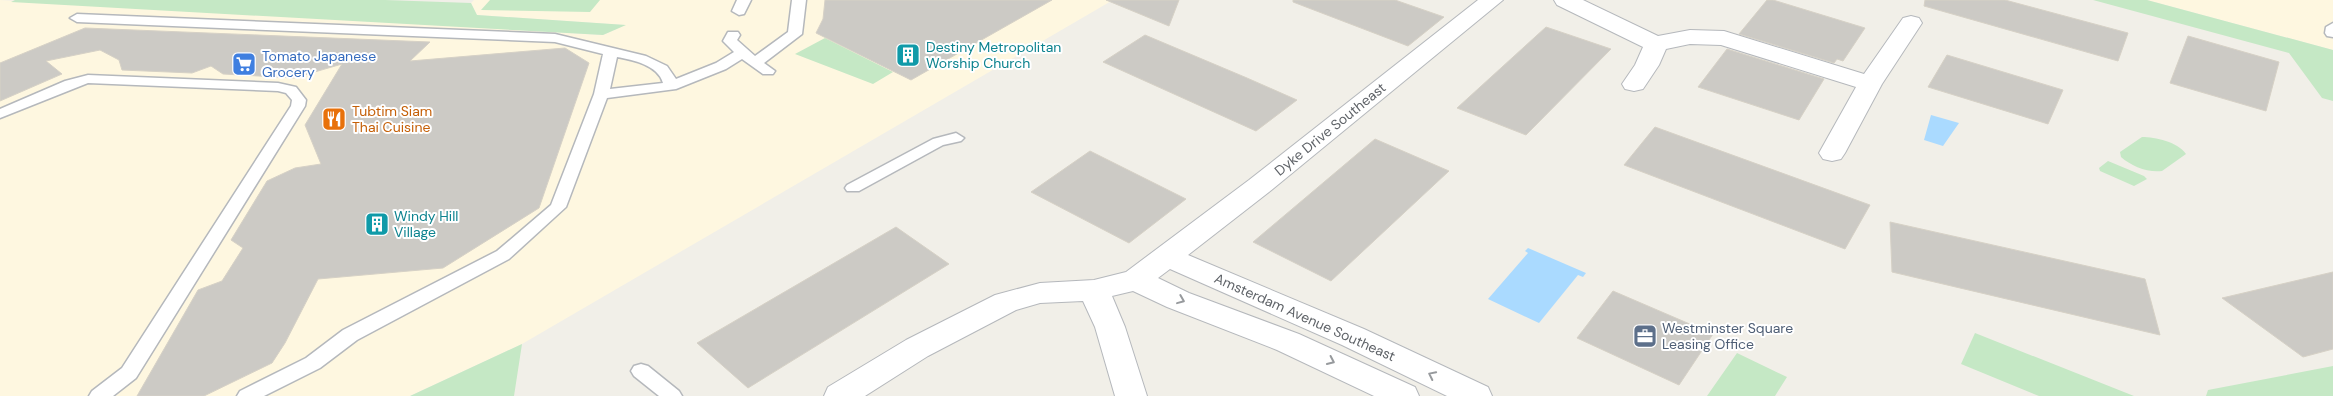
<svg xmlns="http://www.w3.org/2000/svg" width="2333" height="396" font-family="'DM Sans',sans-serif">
	<rect width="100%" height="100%" fill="#f1efe8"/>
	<path fill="#fef7e0" d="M0,0L603,35L625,25L477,15L471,3L474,0H1113L522,344L410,396H0Z
		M2147,0H2333V50Z"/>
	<path fill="#c5e8c5" d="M15,0H385L471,3L477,15L626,25L603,35L11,2Z
		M490,0H600L590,12L481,10Z
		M2093,0H2147L2333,50V101L2322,98L2289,53Z
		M825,38L893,72L873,84L795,54Z
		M2142,137C2155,137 2178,142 2186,154L2162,171C2148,173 2131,166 2121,157L2120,152Z
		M2108,161L2144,176L2147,179L2134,186L2100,171L2099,168Z
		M1975,333L2134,396H2039L1961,364Z
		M522,344L514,396H410Z
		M1737,353L1787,377L1775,396H1707Z
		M2333,366V396H2206L2208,390Z"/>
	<path fill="#aadaff" d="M1931,115L1959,123L1943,146L1924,140Z
		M1528,248L1586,273L1583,277L1578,275L1539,323L1488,299L1528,253L1525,251Z"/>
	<path fill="#cccac5" stroke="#d6d1c6" d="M825,0H1052L911,80L816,33L823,19Z
		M1106,0H1179L1169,26Z
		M1293,0H1395L1444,17L1408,46L1293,2Z
		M1767,0H1773L1865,28L1843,61L1837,59L1834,63L1739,34Z
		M1925,0H2005L2128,33L2118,61L1924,6Z
		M1546,27L1611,49L1526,135L1457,108Z
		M85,28L430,42L410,61L565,48L589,63L539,208L443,268L318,279L285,343L272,363L204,396H137L198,290L222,281L243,248L231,240L267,181L295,168L321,164L305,125L342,64L294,78L223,74L211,66L192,73L122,70L119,60L100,50L46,61L62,74L0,101V63Z
		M1145,35L1247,78L1297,100L1256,131L1103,62Z
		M2188,36L2279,62L2266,111L2170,83Z
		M1727,49L1824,79L1799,120L1698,87Z
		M1947,55L2063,90L2048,124L1928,87Z
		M1655,127L1870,205L1845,249L1624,165Z
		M1375,139L1449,171L1331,281L1253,242Z
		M1090,151L1186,199L1129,243L1031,192Z
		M1890,222L2145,279L2160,335L1892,272Z
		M896,227L949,264L748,388L697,343Z
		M2333,272V349L2303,357L2222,298Z
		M1613,291L1713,334L1679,385L1577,338Z"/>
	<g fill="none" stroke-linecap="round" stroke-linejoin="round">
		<g stroke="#b5b8bc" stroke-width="3">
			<path id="service" d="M737,0H751L744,14L739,15L732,11Z
				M792,0H806L802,34L764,63L775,71L773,74H763L742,59L726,69L676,89L607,98L566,207L509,259L357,340L320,368L264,396H237L240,391L306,358L343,330L497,251L551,205L594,94L603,54L555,42L77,22L70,18L77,14L555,34L646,56L667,66L676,79L716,63L734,52L723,41L728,32H738L740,35L737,40L755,56L788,32ZM617,57C633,60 658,65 663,83L610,89Z
				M2333,23V37L2327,36L2325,33L2326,27Z
				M88,75L278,83L296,87L306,100L305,106L136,378L113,396H89L92,391L122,368L291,106L292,100L286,93L278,91L88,83L0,118V109L65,81Z
				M956,133L964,138L961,141L943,145L859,191H847L845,188L847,185L933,139Z
				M641,364L648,366L679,391L682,396H659L634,376L631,371L634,366Z"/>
		</g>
		<g stroke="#b5b8bc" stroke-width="2">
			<path id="minor" d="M1478,0H1503L1269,192L1188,255L1364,329L1488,387L1492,396H1447L1342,345L1170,269L1158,278L1189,293L1299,334L1415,387L1419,396H1374L1277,350L1167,307L1133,291L1112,296L1125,327L1147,396H1115L1095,327L1083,301L1040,303L1016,310L928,356L865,396H824L828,387L906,340L995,295L1040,283L1094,280L1126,272L1249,180Z
				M1554,0H1583L1658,36L1690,30L1724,31L1864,74L1903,18L1911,16L1919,18L1922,23L1882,84L1845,153L1841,159L1832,161L1823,159L1819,153L1856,87L1721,45L1690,44L1666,49L1659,65L1643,89L1634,91L1625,89L1622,84L1635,65L1643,47L1557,5Z"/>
		</g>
		<use href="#service" fill="#fff" fill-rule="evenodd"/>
		<use href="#minor" fill="#fff" fill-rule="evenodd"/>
	</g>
	<defs><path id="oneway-chevron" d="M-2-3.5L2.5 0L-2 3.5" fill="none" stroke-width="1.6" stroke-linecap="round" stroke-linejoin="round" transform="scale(1.25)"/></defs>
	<g stroke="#979a9d">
		<use href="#oneway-chevron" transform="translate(1181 300) rotate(22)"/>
		<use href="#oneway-chevron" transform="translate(1331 361) rotate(25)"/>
		<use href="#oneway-chevron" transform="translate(1432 375) rotate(-154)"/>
	</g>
	<defs>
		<g id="building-square" transform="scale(1.25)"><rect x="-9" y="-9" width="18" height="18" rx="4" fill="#0f9aa8" stroke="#fff"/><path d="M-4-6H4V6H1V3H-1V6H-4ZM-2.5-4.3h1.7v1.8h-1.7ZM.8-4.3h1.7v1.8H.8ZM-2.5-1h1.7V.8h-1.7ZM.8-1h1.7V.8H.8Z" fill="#fff"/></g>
		<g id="supermarket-square" transform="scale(1.25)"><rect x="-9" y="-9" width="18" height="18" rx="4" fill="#3f7fe0" stroke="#fff"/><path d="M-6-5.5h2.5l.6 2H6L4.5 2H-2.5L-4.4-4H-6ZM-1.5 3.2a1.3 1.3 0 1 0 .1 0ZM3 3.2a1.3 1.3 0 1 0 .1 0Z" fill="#fff"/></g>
		<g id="restaurant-square" transform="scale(1.25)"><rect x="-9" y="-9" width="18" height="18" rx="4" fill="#e8710a" stroke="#fff"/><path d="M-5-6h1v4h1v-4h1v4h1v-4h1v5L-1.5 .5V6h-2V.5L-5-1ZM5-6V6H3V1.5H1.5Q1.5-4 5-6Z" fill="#fff"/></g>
		<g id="office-square" transform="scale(1.25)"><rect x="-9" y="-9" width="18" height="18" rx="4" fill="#5c6f8a" stroke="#fff"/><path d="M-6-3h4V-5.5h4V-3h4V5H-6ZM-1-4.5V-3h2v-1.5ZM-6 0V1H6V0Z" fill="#fff"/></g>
	</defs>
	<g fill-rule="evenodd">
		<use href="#building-square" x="908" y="55"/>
		<use href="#supermarket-square" x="244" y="64"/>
		<use href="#restaurant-square" x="334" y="119"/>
		<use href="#building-square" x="377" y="224"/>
		<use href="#office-square" x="1645" y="336"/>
	</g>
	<g text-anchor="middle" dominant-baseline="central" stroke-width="4" stroke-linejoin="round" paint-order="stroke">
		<g font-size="14" fill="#0d838f" stroke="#fff" text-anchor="start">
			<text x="926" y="47">Destiny Metropolitan<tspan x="926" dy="16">Worship Church</tspan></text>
			<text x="394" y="216">Windy Hill<tspan x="394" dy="16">Village</tspan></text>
		</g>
		<g font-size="14" fill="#366cbe" stroke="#fff" text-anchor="start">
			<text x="262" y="56">Tomato Japanese<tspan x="262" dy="16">Grocery</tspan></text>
		</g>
		<g font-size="14" fill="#c56008" stroke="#fff" text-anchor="start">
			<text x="352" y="111">Tubtim Siam<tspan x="352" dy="16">Thai Cuisine</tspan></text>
		</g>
		<g font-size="14" fill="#5f6368" stroke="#fff">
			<text transform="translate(1330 129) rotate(-39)">Dyke Drive Southeast</text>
			<text transform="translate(1305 317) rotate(24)">Amsterdam Avenue Southeast</text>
		</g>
		<g font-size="14" fill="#4e5e75" stroke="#fff" text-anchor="start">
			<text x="1662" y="328">Westminster Square<tspan x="1662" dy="16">Leasing Office</tspan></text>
		</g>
	</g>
</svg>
